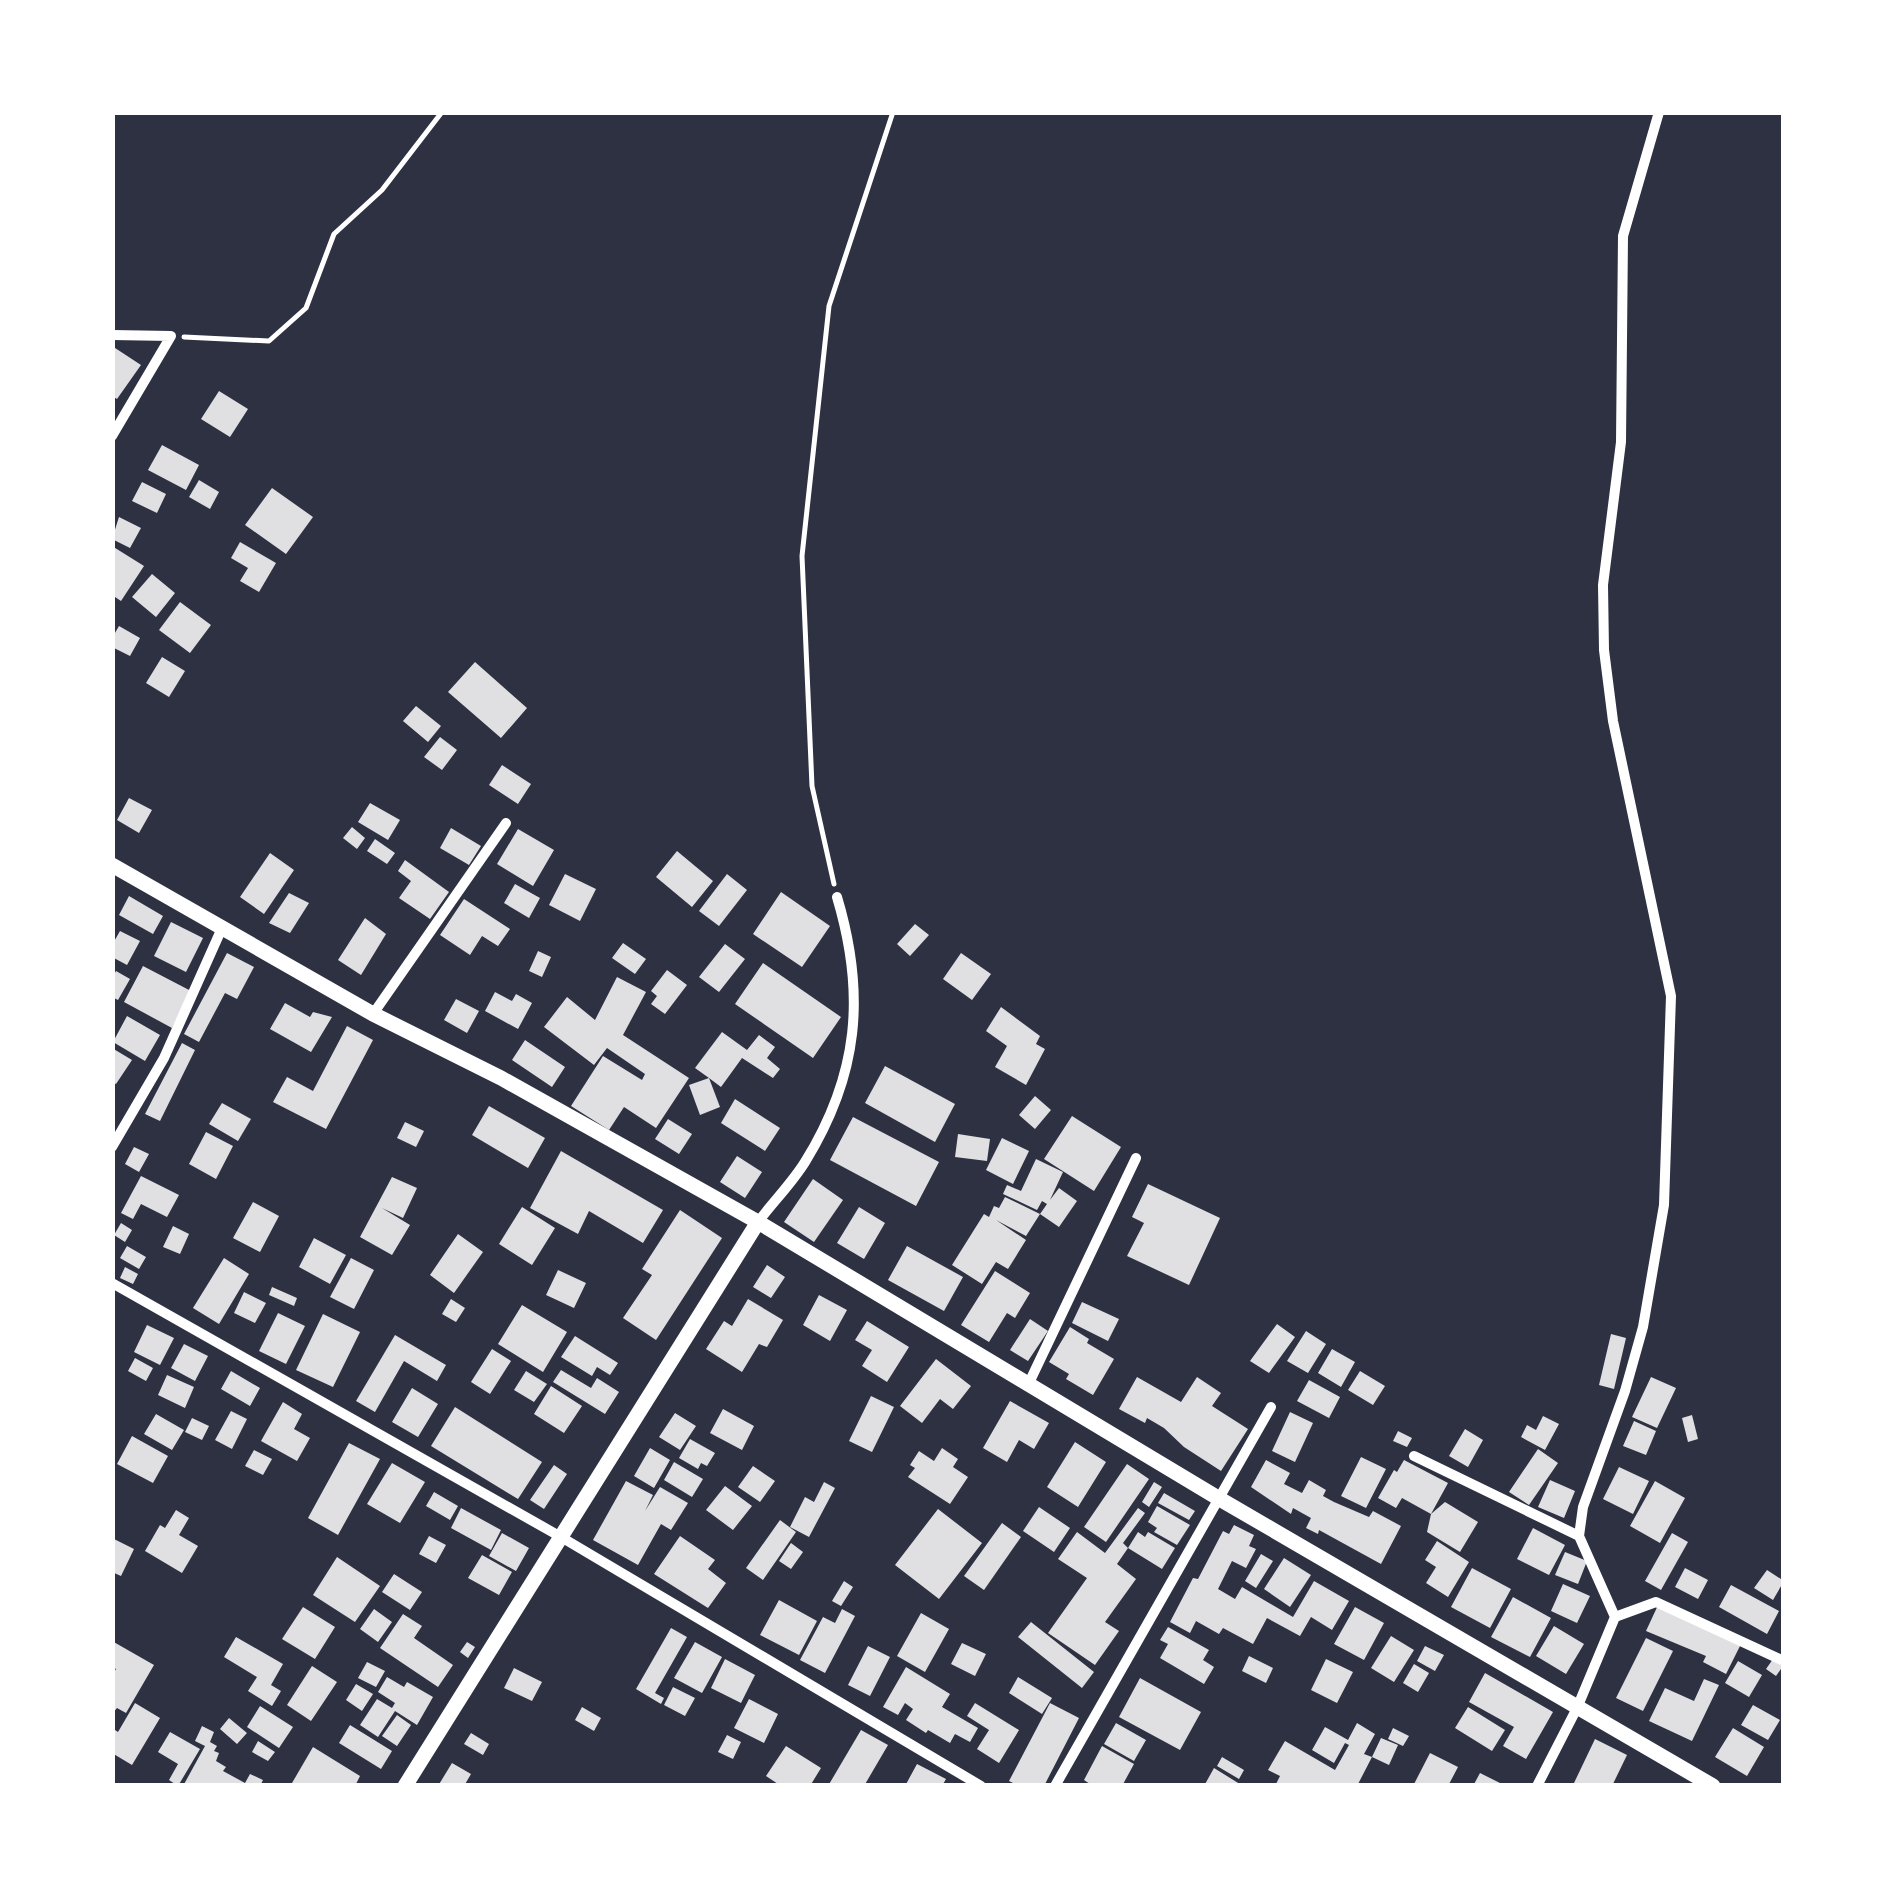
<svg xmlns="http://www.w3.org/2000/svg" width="1896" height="1898" font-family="'Golos Text',sans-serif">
	<rect width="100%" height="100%" fill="#2d3142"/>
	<path fill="#e0e0e3" d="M112,346L141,365L117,399L112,396Z
		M219,391L248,409L230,437L201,419Z
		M162,445L199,465L186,490L148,470Z
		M199,480L219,492L210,509L189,497Z
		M142,482L166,494L157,513L132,501Z
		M272,488L313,517L286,554L245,525Z
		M119,517L141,528L130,548L112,539Z
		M240,542L276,563L259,592L240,581L248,568L231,558Z
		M112,546L144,566L121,601L112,595Z
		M152,574L175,593L156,617L132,597Z
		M180,602L211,625L190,653L159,630Z
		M119,626L140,638L130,656L112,647V638Z
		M162,657L185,671L169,697L146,683Z
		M475,662L527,708L501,738L448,692Z
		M416,706L441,726L428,742L403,721Z
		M440,737L457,750L442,770L424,757Z
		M502,765L531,784L518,804L489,785Z
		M129,798L152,810L139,833L117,820Z
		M370,803L400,820L388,840L358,822Z
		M352,827L365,838L357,849L343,838Z
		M451,828L481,846L469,865L440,848Z
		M518,829L554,850L533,886L497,864Z
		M375,839L395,853L387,864L367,851Z
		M677,851L713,881L692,907L656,877Z
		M270,853L294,870L264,914L240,897Z
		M405,860L449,892L430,919L399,898L411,881L398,871Z
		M565,874L596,889L580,921L549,905Z
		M727,874L747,890L719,926L699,911Z
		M515,884L540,898L529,918L504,903Z
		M781,892L830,926L802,967L753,934Z
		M289,893L309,903L290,933L269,923Z
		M129,896L163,916L153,934L119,915Z
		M464,899L510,929L498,946L482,936L470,955L440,935Z
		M365,918L386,934L361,975L338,960Z
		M171,922L203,938L186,972L154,956Z
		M915,924L929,935L910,956L897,944Z
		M120,931L140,941L127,965L112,957V945Z
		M623,943L646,959L635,974L612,958Z
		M725,944L745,959L719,992L699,977Z
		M538,951L551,957L542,977L529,971Z
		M227,953L254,967L237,999L225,993L199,1042L184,1034Z
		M961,953L991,974L972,1000L943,979Z
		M763,963L841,1017L813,1058L735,1004Z
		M143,966L191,991L172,1028L124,1002Z
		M667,970L687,985L665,1014L651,1004L657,996L651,991Z
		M116,971L130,979L118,1000L112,997V978Z
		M617,977L646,992L623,1035L689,1078L656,1128L624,1107L609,1130L571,1106L603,1056L642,1080L645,1074L607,1048L594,1065L544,1027L567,997L595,1020Z
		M495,992L512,1001L516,994L532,1003L518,1029L485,1011Z
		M456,999L479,1011L467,1033L444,1020Z
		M285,1003L310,1017L313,1012L332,1017L311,1052L270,1029Z
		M1001,1007L1040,1036L1036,1044L1045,1049L1026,1085L995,1067L1007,1046L986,1031Z
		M127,1016L160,1035L145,1061L113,1042Z
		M347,1026L373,1040L326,1129L273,1102L287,1077L313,1091Z
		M722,1032L747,1050L759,1035L775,1047L767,1058L780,1069L773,1078L742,1058L721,1087L709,1078L720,1107L700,1115L689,1085L709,1078L695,1068Z
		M525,1040L565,1067L552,1087L512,1060Z
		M182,1043L195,1050L160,1121L145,1114Z
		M112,1048L132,1060L116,1084L112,1082Z
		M885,1066L955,1104L935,1142L865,1103Z
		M1035,1096L1051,1110L1035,1129L1019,1115Z
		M735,1099L780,1128L765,1151L721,1123Z
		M222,1103L251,1119L238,1141L209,1124Z
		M489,1106L545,1138L528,1168L472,1135Z
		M1072,1116L1121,1147L1094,1191L1044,1159Z
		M853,1117L939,1162L916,1206L830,1160Z
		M668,1119L692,1134L679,1154L655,1139Z
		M405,1122L424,1131L416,1147L397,1138Z
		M206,1132L233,1146L216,1179L189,1164Z
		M958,1134L990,1139L987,1161L955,1157Z
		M1002,1138L1029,1151L1013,1184L986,1170Z
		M134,1147L149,1154L139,1172L125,1164Z
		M561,1151L663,1210L643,1243L589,1211L578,1234L530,1208Z
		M737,1156L762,1172L745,1198L720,1182Z
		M1036,1159L1063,1172L1050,1200L1059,1188L1077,1201L1059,1227L1040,1214L1026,1236L996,1220L1026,1240L1008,1269L996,1262L982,1284L952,1265L984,1214L989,1217L994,1206L999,1208L1005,1197L1040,1214L1047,1204L1042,1201L1037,1210L1003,1194L1007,1185L1021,1191Z
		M141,1176L179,1195L167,1217L141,1204L133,1219L121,1213Z
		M392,1177L417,1188L403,1218L382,1208L410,1225L392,1255L360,1237Z
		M813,1179L843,1200L814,1242L784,1222Z
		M1148,1184L1220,1218L1189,1285L1127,1256L1144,1223L1132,1217Z
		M253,1202L279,1216L260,1252L233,1238Z
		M522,1207L555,1228L532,1265L499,1244Z
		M859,1207L885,1223L864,1259L837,1243Z
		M680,1210L722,1238L656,1340L623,1318L652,1275L642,1269Z
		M121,1223L132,1230L125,1242L114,1235Z
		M173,1226L189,1234L180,1254L163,1247Z
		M458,1234L483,1252L454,1293L430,1275Z
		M314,1238L346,1255L330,1284L299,1267Z
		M127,1246L146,1257L139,1269L120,1258Z
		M907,1246L963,1277L944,1311L888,1280Z
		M224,1258L249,1274L219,1324L193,1308Z
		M351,1258L374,1270L354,1309L330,1297Z
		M767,1265L785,1277L771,1298L753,1287Z
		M125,1267L138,1274L133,1284L120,1278Z
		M558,1270L586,1283L574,1308L546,1295Z
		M995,1271L1030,1293L1015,1318L1007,1313L989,1342L961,1325Z
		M272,1287L297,1298L294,1306L269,1295Z
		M244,1292L266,1303L255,1323L234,1313Z
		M819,1295L847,1310L830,1341L803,1325Z
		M451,1299L465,1308L456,1322L442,1314Z
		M748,1299L783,1320L767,1347L759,1344L742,1372L706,1349L724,1321L732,1326Z
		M1082,1302L1119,1319L1108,1341L1072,1323Z
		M522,1305L567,1332L543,1372L498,1344Z
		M278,1313L305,1326L286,1364L259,1351Z
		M323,1314L360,1332L333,1387L296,1370Z
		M1030,1319L1048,1331L1028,1361L1010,1350Z
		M867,1321L909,1347L887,1382L862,1366L872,1350L855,1340Z
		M1277,1324L1295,1337L1269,1373L1250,1361Z
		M147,1325L174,1338L160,1365L134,1352Z
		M1070,1327L1089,1339L1087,1343L1114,1359L1093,1395L1066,1379L1069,1374L1049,1362Z
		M1306,1331L1326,1344L1308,1373L1287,1361Z
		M1611,1334L1626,1338L1614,1389L1599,1385Z
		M395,1335L446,1365L437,1381L404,1361L375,1412L356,1401Z
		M575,1336L618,1363L610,1375L597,1367L592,1376L561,1357Z
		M184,1344L208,1356L195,1381L171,1368Z
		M492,1349L511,1361L490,1394L471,1382Z
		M1332,1349L1355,1362L1341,1387L1318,1373Z
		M135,1358L153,1368L146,1381L128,1371Z
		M936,1359L971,1386L953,1409L940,1399L922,1423L900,1406Z
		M561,1370L591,1388L597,1378L619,1392L605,1414L553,1382Z
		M231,1371L260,1388L250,1406L221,1389Z
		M526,1371L547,1384L534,1402L514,1390Z
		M1360,1371L1385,1386L1373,1405L1348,1390Z
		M167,1375L194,1387L185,1408L158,1395Z
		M1137,1377L1181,1402L1197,1377L1221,1393L1212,1406L1248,1429L1221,1471L1184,1447L1164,1428L1147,1418L1145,1423L1119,1409Z
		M1651,1377L1676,1388L1657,1428L1632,1417Z
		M1309,1380L1340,1397L1329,1418L1297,1401Z
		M551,1386L582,1406L564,1433L534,1414Z
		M412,1388L438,1404L418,1437L392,1422Z
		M871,1396L894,1407L872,1452L849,1441Z
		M1010,1401L1049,1423L1034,1449L1019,1440L1007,1462L983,1448Z
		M283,1402L302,1414L294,1429L310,1438L297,1461L261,1441Z
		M455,1407L542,1462L518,1499L431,1446Z
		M723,1409L754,1426L742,1450L710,1433Z
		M231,1411L247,1419L232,1449L215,1440Z
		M1290,1412L1313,1423L1295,1462L1272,1451Z
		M675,1413L696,1426L680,1450L659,1437Z
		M156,1414L184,1430L172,1450L144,1434Z
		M1692,1415L1698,1439L1688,1442L1682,1418Z
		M1543,1416L1559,1424L1545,1450L1521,1437L1527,1425L1536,1430Z
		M192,1418L209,1426L202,1440L185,1432Z
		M1634,1421L1656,1431L1646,1455L1623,1446Z
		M1465,1429L1483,1440L1468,1467L1449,1456Z
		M1398,1431L1412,1438L1407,1447L1393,1441Z
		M132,1436L168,1456L153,1483L117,1464Z
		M690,1439L715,1453L707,1466L701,1463L698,1469L679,1458Z
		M1075,1442L1106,1462L1078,1507L1047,1487Z
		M349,1443L380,1459L338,1535L308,1518Z
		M650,1448L670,1460L654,1488L634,1476Z
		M942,1448L958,1459L953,1467L968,1477L950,1504L908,1477L915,1468L910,1465L919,1451L934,1461Z
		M1538,1449L1558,1463L1529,1505L1509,1492Z
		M254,1450L272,1459L263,1475L245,1466Z
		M1361,1457L1386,1469L1366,1508L1341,1496Z
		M1266,1460L1290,1473L1284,1484L1302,1493L1309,1480L1326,1490L1323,1496L1334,1502L1369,1517L1373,1511L1401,1526L1381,1564L1319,1530L1318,1534L1306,1528L1311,1518L1293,1508L1291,1514L1251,1487Z
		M1404,1460L1448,1483L1431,1514L1445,1502L1478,1522L1460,1552L1427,1532L1431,1514L1402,1498L1396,1508L1378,1498L1394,1470L1397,1472Z
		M674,1462L703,1479L692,1497L664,1480Z
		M392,1463L425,1482L400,1523L367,1504Z
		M1127,1464L1149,1479L1106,1542L1084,1527Z
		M554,1465L567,1474L544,1509L530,1500Z
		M753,1466L775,1481L760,1502L738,1487Z
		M1619,1467L1649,1481L1633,1514L1603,1499Z
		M1550,1480L1575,1491L1564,1518L1538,1507Z
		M626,1481L653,1495L645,1511L660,1487L688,1503L671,1530L661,1524L638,1565L593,1540Z
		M1655,1481L1685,1498L1660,1543L1630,1526Z
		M824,1482L835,1488L809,1537L790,1527L805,1497L814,1502Z
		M1154,1482L1162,1487L1149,1507L1142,1502Z
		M725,1486L752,1506L733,1530L706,1510Z
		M434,1492L458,1506L450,1520L426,1506Z
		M1164,1493L1195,1511L1189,1520L1158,1503Z
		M1157,1506L1190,1525L1177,1545L1154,1532L1157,1528L1148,1522Z
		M1039,1507L1070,1528L1054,1552L1023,1531Z
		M461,1508L501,1530L491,1550L451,1528Z
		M1138,1508L1145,1513L1123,1543L1128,1548L1117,1564L1136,1579L1105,1622L1119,1631L1095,1665L1048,1633L1087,1578L1058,1559L1077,1532L1105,1553Z
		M938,1509L982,1543L939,1599L895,1565Z
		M176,1510L189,1518L179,1535L198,1546L182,1573L145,1551L160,1525L165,1528Z
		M780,1520L796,1532L763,1580L746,1568Z
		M1002,1523L1021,1537L984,1590L964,1576Z
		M1234,1525L1254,1535L1249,1546L1256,1549L1246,1568L1232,1561L1218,1589L1235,1599L1242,1587L1293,1617L1314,1581L1349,1601L1332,1630L1311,1617L1300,1636L1267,1618L1253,1644L1223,1628L1219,1634L1196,1621L1190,1633L1170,1622L1193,1578L1198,1579L1223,1531L1229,1534Z
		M1533,1528L1565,1545L1549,1575L1517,1559Z
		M1138,1532L1145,1537L1148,1532L1175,1548L1162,1569L1128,1548Z
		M502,1533L529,1548L516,1571L489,1556Z
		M1672,1533L1688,1542L1661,1590L1645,1581Z
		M429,1536L446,1545L436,1563L419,1554Z
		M680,1536L715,1560L708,1569L726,1583L708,1608L654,1574Z
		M112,1538L134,1549L121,1576L112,1572Z
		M1437,1541L1469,1562L1448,1597L1426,1583L1436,1567L1425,1560Z
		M791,1543L803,1552L791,1569L779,1561Z
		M1565,1552L1587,1561L1578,1584L1555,1575Z
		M1261,1554L1273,1561L1256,1588L1245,1581Z
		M482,1555L512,1572L499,1595L468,1578Z
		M337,1557L380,1586L355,1622L313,1595Z
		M1284,1558L1311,1575L1290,1607L1264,1589Z
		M1472,1568L1511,1589L1490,1628L1451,1607Z
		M1685,1568L1708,1580L1698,1599L1675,1587Z
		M1767,1570L1784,1581L1773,1600L1754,1588Z
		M394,1574L422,1592L410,1610L382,1592Z
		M844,1581L853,1587L841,1606L832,1601Z
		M1563,1584L1590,1596L1577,1623L1551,1611Z
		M1731,1585L1779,1611L1767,1634L1719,1607Z
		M1513,1597L1551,1618L1530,1657L1491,1637Z
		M779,1600L817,1621L799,1655L760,1635Z
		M1659,1603L1741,1644L1726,1674L1703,1662L1706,1656L1646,1631Z
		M303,1607L335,1627L315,1659L282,1639Z
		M1355,1607L1384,1623L1364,1660L1334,1644Z
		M374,1609L392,1622L378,1642L360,1629Z
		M842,1609L855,1616L825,1673L800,1660L823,1617L835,1623Z
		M921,1613L949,1629L925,1672L897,1656Z
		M403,1614L422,1626L414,1638L453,1665L438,1687L380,1648Z
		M1031,1622L1094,1672L1082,1688L1018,1637Z
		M1554,1626L1584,1644L1566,1674L1536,1656Z
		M1168,1627L1209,1650L1203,1660L1214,1667L1204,1684L1160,1658L1168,1644L1160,1640Z
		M671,1628L687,1637L655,1693L664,1698L661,1704L636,1689Z
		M1391,1636L1414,1650L1394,1682L1371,1668Z
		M236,1637L283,1664L271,1685L281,1691L272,1706L248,1691L257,1677L224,1657Z
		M1646,1638L1673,1651L1643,1711L1616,1698Z
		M112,1641L154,1665L126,1713L117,1708L112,1714V1675L116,1669L112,1667Z
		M467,1642L475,1647L468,1658L460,1652Z
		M695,1642L722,1657L702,1693L674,1678Z
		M962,1643L986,1654L975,1676L951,1664Z
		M868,1646L890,1657L870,1696L848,1685Z
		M1425,1646L1444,1655L1435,1671L1417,1661Z
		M1249,1656L1273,1668L1266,1683L1242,1671Z
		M725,1659L755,1675L741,1703L711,1688Z
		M1326,1659L1353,1672L1337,1703L1311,1690Z
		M1773,1659L1783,1666L1776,1676L1766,1669Z
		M1738,1661L1762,1675L1749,1697L1725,1683Z
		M367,1662L385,1671L376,1687L358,1678Z
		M1414,1664L1429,1673L1418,1692L1403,1683Z
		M312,1666L337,1682L311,1721L287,1705Z
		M906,1667L950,1694L942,1707L978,1728L970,1742L955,1734L950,1743L928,1730L926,1733L906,1720L913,1709L905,1703L898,1715L883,1707Z
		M514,1668L542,1682L532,1701L504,1688Z
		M1485,1673L1553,1712L1526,1759L1503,1746L1514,1727L1469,1702Z
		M387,1677L404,1687L407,1682L433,1697L417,1725L395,1711L378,1737L360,1725L377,1699L392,1708L395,1703L378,1692Z
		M1018,1677L1052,1698L1042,1714L1009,1693Z
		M1140,1678L1201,1712L1180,1750L1119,1717Z
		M1704,1679L1719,1685L1692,1741L1649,1721L1665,1688L1694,1701Z
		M356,1684L373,1694L362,1711L346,1700Z
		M673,1687L695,1698L685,1716L664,1705Z
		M749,1699L778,1714L764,1743L734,1728Z
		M135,1703L160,1718L132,1765L112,1753V1728L118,1732Z
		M975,1703L1019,1730L999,1763L977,1749L989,1730L967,1716Z
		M1050,1703L1079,1718L1044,1786H1019L1009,1781Z
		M1753,1705L1780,1720L1768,1740L1741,1725Z
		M260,1706L293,1727L279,1748L247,1727Z
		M582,1707L601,1718L594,1731L575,1720Z
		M1468,1707L1505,1730L1492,1751L1455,1728Z
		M397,1715L411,1725L397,1746L382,1736Z
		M229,1718L247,1733L237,1744L220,1729Z
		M1116,1723L1146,1740L1134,1761L1104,1744Z
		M1357,1723L1375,1734L1364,1754L1372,1757L1381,1738L1398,1745L1389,1765L1372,1757L1357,1786H1275L1280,1776L1268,1770L1285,1741L1335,1770L1349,1745L1345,1743L1334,1763L1312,1750L1325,1727L1348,1740Z
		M350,1725L392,1751L381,1769L339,1743Z
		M202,1726L214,1732L210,1742L217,1746L214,1751L219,1753L216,1761L226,1767L223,1771L245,1783L250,1774L263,1780L260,1786H183L205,1746L195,1741Z
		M1393,1728L1409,1736L1403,1746L1388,1739Z
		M1733,1728L1764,1747L1747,1776L1715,1757Z
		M861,1730L888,1745L864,1786H828Z
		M170,1732L200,1749L178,1786L169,1780L178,1764L158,1752Z
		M471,1733L489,1744L483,1755L464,1744Z
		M727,1735L741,1742L733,1759L718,1752Z
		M1595,1739L1627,1755L1612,1786L1574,1783Z
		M258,1741L275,1752L268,1761L252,1752Z
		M786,1746L821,1768L810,1786H781L766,1776Z
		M1102,1746L1134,1764L1122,1786H1093L1084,1780Z
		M313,1747L360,1776L355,1786L292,1783Z
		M1430,1753L1458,1767L1448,1786H1413Z
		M1222,1757L1244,1770L1239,1779L1217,1766Z
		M452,1763L471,1774L464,1786H438Z
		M917,1764L946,1779L942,1786H905Z
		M1214,1768L1243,1786H1204Z
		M1480,1773L1506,1786H1473Z"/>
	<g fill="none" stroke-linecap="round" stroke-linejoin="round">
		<path stroke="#fff" stroke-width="5" d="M184,337L269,341L306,308L334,234L382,190L442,112
			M834,884L812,786L802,556L829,306L893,112"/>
		<path stroke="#fff" stroke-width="10" d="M112,335L171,336L112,436
			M373,1014L506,823
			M112,1147L164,1058L222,928
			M758,1222C773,1202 792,1183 805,1162C859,1075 866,994 837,897
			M112,1283L561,1537L981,1786
			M1028,1385L1136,1158
			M1414,1456L1579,1536
			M1615,1617L1579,1536L1583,1507L1625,1391L1643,1327L1664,1205L1671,996L1613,721L1604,650L1603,585L1621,442L1623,236L1659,112
			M1055,1786L1271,1407
			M1537,1786L1577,1708L1615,1617L1656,1602L1784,1661"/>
		<path stroke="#fff" stroke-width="15" d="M112,865L373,1014L501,1078L758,1222L1218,1498L1713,1786
			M405,1786L758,1222"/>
	</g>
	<rect width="1896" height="1898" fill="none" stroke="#ffffff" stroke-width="230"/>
</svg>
